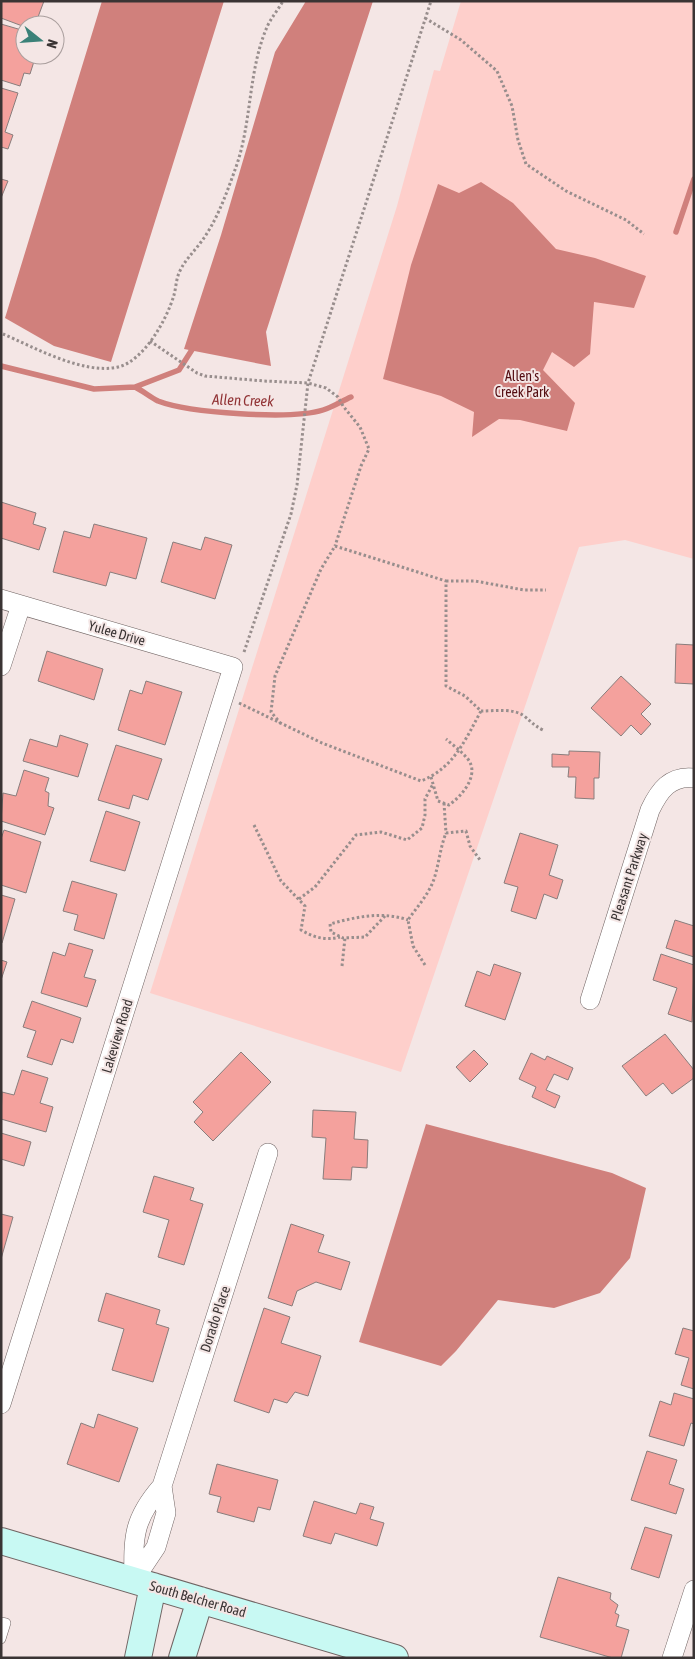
<svg xmlns="http://www.w3.org/2000/svg" width="695" height="1659" font-family="'Asap Condensed',sans-serif">
	<rect width="100%" height="100%" fill="#f4e6e5"/>
	<path fill="#fecfcb" d="M461,1H694V559L625,540L579,547L401,1072L150,993L397,206L434,70L440,71Z"/>
	<path fill="#d0807c" d="M102,1H224L111,362L54,346L5,318Z
		M306,1H373L266,332L271,366L184,349L221,235L275,52Z
		M481,182L513,203L556,249L595,258L646,276L634,308L594,302L590,354L574,367L552,352L543,370L575,403L567,431L520,420L499,419L472,437L474,412L441,396L383,379L411,265L438,184L459,193Z
		M426,1124L612,1173L646,1188L630,1258L600,1293L554,1308L498,1300L456,1351L441,1366L359,1342Z"/>
	<g fill="none" stroke-linecap="round" stroke-linejoin="round">
		<path stroke="#d0807c" stroke-width="5.5" d="M676,232L694,179
			M1,366L94,389L135,387L179,370L195,345
			M135,387C143,391 150,397 158,401C189,413 292,420 323,410C333,407 342,401 351,397"/>
	</g>
	<path fill="#f4a19d" stroke="#897d7c" d="M1,1H44L35,25L25,27L1,18Z
		M1,24L25,31V55H36L30,74L24,73L20,86L1,80Z
		M1,88L18,93L5,132L13,135L8,149L1,147Z
		M1,179L8,181L1,198Z
		M1,502L36,513L33,524L46,528L39,550L1,538Z
		M94,524L147,538L136,579L110,572L106,586L53,572L64,531L90,538Z
		M205,537L232,545L215,599L161,582L173,542L201,550Z
		M676,644L694,645V684L675,683Z
		M47,651L103,669L94,700L38,681Z
		M621,676L651,704L641,714L651,724L641,735L631,725L621,736L591,708Z
		M146,681L182,692L165,745L118,730L130,690L142,694Z
		M60,735L88,744L78,777L23,761L30,739L57,747Z
		M116,745L162,759L148,800L133,795L129,809L98,800Z
		M569,751L600,752L599,778H594V799L575,798L576,777H568L569,767H552V754L569,755Z
		M24,770L49,778L45,791L49,793L48,806L54,808L45,835L1,821L3,793L16,796Z
		M106,811L140,822L125,871L90,861Z
		M4,830L41,842L26,893L1,885V839Z
		M520,833L558,845L549,875L563,880L557,899L544,894L536,919L511,911L518,887L504,883Z
		M72,881L117,894L104,939L74,930L78,915L63,911Z
		M1,895L15,899L2,943H1Z
		M675,920L694,926V957L666,948Z
		M69,943L93,950L84,977L96,980L87,1007L41,993L53,952L65,956Z
		M661,954L694,965L692,1022L668,1014L677,988L653,980Z
		M1,960L7,962L1,980Z
		M494,964L521,973L505,1020L465,1006L477,971L490,976Z
		M32,1001L81,1018L73,1043L61,1039L52,1065L27,1057L36,1031L23,1027Z
		M665,1034L694,1070V1078L672,1094L663,1083L646,1096L622,1066Z
		M474,1050L488,1064L470,1082L456,1067Z
		M241,1052L271,1082L213,1141L194,1122L203,1112L193,1102Z
		M531,1053L545,1060L547,1056L573,1068L568,1080L554,1074L546,1090L560,1096L555,1108L532,1097L536,1087L519,1079Z
		M22,1070L48,1078L40,1103L53,1107L46,1132L1,1119L2,1092L14,1095Z
		M313,1110L356,1112L354,1139L368,1140L367,1168L352,1167L351,1180L323,1179L326,1138L312,1137Z
		M1,1133L31,1142L24,1166L1,1159Z
		M154,1176L194,1188L190,1200L203,1204L184,1265L158,1257L169,1220L143,1212Z
		M1,1214L13,1217L1,1259Z
		M291,1224L324,1235L318,1252L350,1262L341,1290L316,1282L297,1291L292,1306L268,1298Z
		M106,1293L160,1310L156,1324L169,1328L153,1382L112,1370L124,1329L98,1321Z
		M264,1308L290,1317L281,1343L321,1356L308,1396L295,1392L287,1403L274,1399L269,1413L234,1401Z
		M683,1328L694,1331V1389L681,1385L689,1358L675,1354Z
		M674,1393L694,1399V1424L691,1423L684,1446L649,1436L660,1401L671,1405Z
		M98,1414L138,1428L119,1482L67,1464L81,1423L94,1428Z
		M647,1451L677,1460L669,1484L684,1489L676,1514L631,1500Z
		M217,1464L278,1480L270,1510L258,1507L254,1522L217,1512L221,1497L209,1494Z
		M314,1501L356,1514L360,1503L374,1507L370,1519L384,1523L377,1546L335,1533L331,1544L303,1536Z
		M645,1527L672,1535L659,1578L631,1569Z
		M558,1577L611,1593L610,1599L618,1605L615,1613L619,1615L616,1626L629,1630L621,1658H613L540,1637Z"/>
	<g fill="none" stroke-linecap="round" stroke-linejoin="round">
		<g stroke="#706463" stroke-width="10">
			<path id="lane" d="M1,1622L6,1623L1,1639"/>
		</g>
		<g stroke="#706463" stroke-width="20">
			<path id="street" d="M1,599L233,667L1,1404
				M1,666L21,605
				M590,1000L650,810C659,791 670,775 694,778
				M134,1580C133,1537 133,1519 162,1486L268,1153
				M134,1580L156,1547L166,1513L162,1486
				M672,1658L694,1590"/>
		</g>
		<g stroke="#706463" stroke-width="28">
			<path id="secondary" d="M1,1541L395,1658
				M138,1658L153,1586
				M182,1658L200,1600"/>
		</g>
		<path stroke="#988e8d" stroke-width="3" stroke-dasharray="2.5 2.5" stroke-linecap="butt" d="M425,18L461,40L497,71L512,106L518,140L526,164L566,191L626,220L644,234
			M3,334C34,347 83,375 118,367C144,361 167,319 174,295C176,288 176,280 179,273C184,261 193,253 201,242C217,221 227,192 236,167C252,122 248,71 267,27C271,18 278,10 283,1
			M150,341L197,373L205,376L264,381L308,383L326,388L338,397L343,406L360,427L369,449L361,466L335,546
			M446,581H475L524,590H546
			M244,652L291,514L297,485L308,383L431,1
			M239,703L322,743L421,781C454,768 465,740 481,711L465,696L446,686V581L335,546L321,569L275,676L271,712L282,725
			M481,711C494,711 514,708 524,716C532,722 533,725 543,730
			M431,777L438,801L449,805C462,796 481,774 467,758C461,751 453,745 446,739
			M444,803L446,833L466,831L470,846L480,860
			M254,825L281,881L305,906L301,930C313,937 325,941 340,937
			M299,899L315,887L356,835L381,832L407,840L422,828L425,815V799L433,784
			M385,916L365,937L343,938L331,932L330,924C355,917 383,911 408,920
			M425,965L413,946L408,920C417,907 429,894 434,879C439,864 440,848 446,833
			M342,966L345,938"/>
		<use href="#lane" stroke="#fff" stroke-width="9"/>
		<use href="#street" stroke="#fff" stroke-width="19"/>
		<use href="#secondary" stroke="#c8f9f3" stroke-width="26"/>
	</g>
	<g text-anchor="middle" dominant-baseline="central" stroke-width="4" stroke-linejoin="round" paint-order="stroke">
		<g font-size="14" fill="#540c11" stroke="#f4e6e5">
			<text x="522" y="376">Allen's<tspan x="522" dy="16">Creek Park</tspan></text>
		</g>
		<g font-size="14" fill="#3a3434" stroke="#f4e6e5">
			<text transform="translate(117 633) rotate(16)">Yulee Drive</text>
			<text transform="translate(629 877) rotate(-72)">Pleasant Parkway</text>
			<text transform="translate(117 1036) rotate(-73)">Lakeview Road</text>
			<text transform="translate(215 1319) rotate(-72)">Dorado Place</text>
			<text transform="translate(198 1599) rotate(16)">South Belcher Road</text>
		</g>
		<g font-size="15" font-style="italic" fill="#903133" stroke="#f4e6e5">
			<text transform="translate(243 400) rotate(2)">Allen Creek</text>
		</g>
	</g>
	<rect width="695" height="1659" fill="none" stroke="#3a3434" stroke-width="5"/>
	<g transform="translate(40 40) rotate(107)"><circle r="24" fill="#f4e6e5" stroke="#aa9f9e"/>
	<path d="M0-4L9 19L0 12L-9 19Z" fill="#3b8178"/>
	<text y="-8" font-size="14" font-weight="bold" text-anchor="middle" fill="#3a3434">N</text>
	</g>
</svg>
